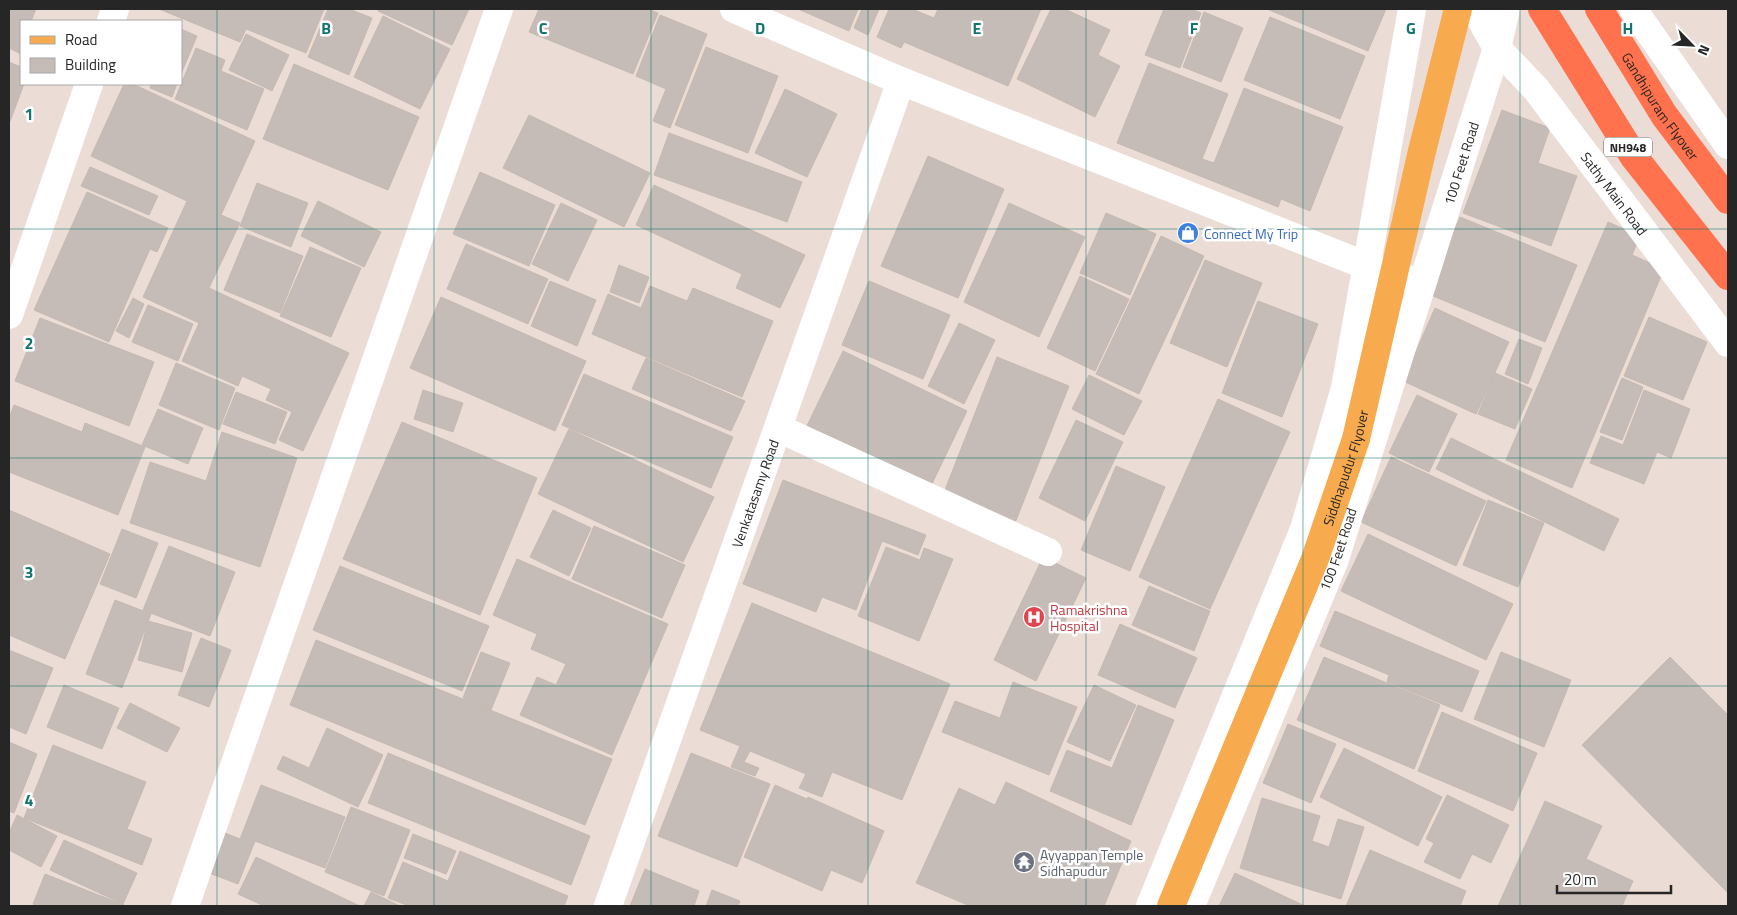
<svg xmlns="http://www.w3.org/2000/svg" width="1737" height="915" font-family="'Titillium Web',sans-serif">
	<rect width="100%" height="100%" fill="#ebddd6"/>
	<path fill="#c5bbb7" stroke="#c5b9b0" d="M9,9H36L31,21H33H21V54L9,48Z
		M159,9H324L306,53L246,29L240,42Z
		M328,9H349L372,18L349,75L308,57Z
		M379,9H469L452,45L378,11Z
		M539,9H648L658,13L633,74L529,32Z
		M798,9H858L849,31Z
		M862,9H879L868,35L854,28Z
		M889,9H912L934,18L938,9H1041L1008,86L904,42L901,48L877,37Z
		M1051,9H1065L1110,30L1098,55L1120,66L1095,117L1017,79Z
		M1164,9H1191L1201,13L1180,68L1145,55Z
		M1267,9H1386L1368,51Z
		M1204,12L1243,28L1221,82L1183,67Z
		M660,15L707,34L670,128L653,121L666,89L636,76Z
		M383,16L450,49L420,109L354,77Z
		M1270,17L1365,56L1340,119L1244,80Z
		M181,29L197,36L181,74Z
		M246,34L289,55L272,91L229,70Z
		M706,47L778,76L748,153L675,125Z
		M196,48L225,60L221,71L264,89L247,130L175,99Z
		M9,62L21,67V84H24L9,124Z
		M1149,63L1228,94L1202,159L1214,163L1244,88L1343,127L1310,211L1281,199L1278,207L1117,143Z
		M294,64L419,117L388,190L263,139Z
		M124,84H133L255,141L221,215L240,223L209,288L349,353L303,451L279,440L292,412L266,400L271,389L242,376L238,386L182,361L199,323L143,297L187,201L91,156Z
		M151,84H177L172,97L150,88Z
		M785,89L837,114L807,177L755,153Z
		M1502,110L1550,128L1538,163L1577,176L1551,246L1463,213Z
		M529,115L650,173L624,227L503,168Z
		M669,133L802,182L787,222L654,175Z
		M928,156L1004,189L958,298L881,266Z
		M90,167L158,196L149,215L81,186Z
		M480,172L555,205L529,266L453,234Z
		M257,183L308,203L291,247L240,226Z
		M654,185L805,255L780,308L736,288L742,274L636,225Z
		M87,192L168,228L157,252L150,249L109,342L34,310Z
		M318,201L381,232L364,267L301,236Z
		M561,203L597,220L568,281L532,264Z
		M1009,203L1085,237L1039,337L964,302Z
		M1106,213L1156,234L1130,295L1080,273Z
		M1460,217L1577,265L1545,342L1428,294Z
		M1608,222L1640,236L1632,255L1664,269L1572,488L1506,460Z
		M247,234L303,256L280,313L224,290Z
		M1161,236L1204,256L1139,394L1096,374Z
		M466,244L548,279L528,324L447,289Z
		M310,247L361,268L331,337L280,316Z
		M1205,260L1262,283L1227,367L1170,343Z
		M619,265L649,277L639,303L610,292Z
		M1080,276L1129,299L1095,371L1047,348Z
		M550,281L596,300L577,346L531,326Z
		M869,281L950,315L923,379L842,345Z
		M650,286L687,301L693,288L773,321L742,397L592,334L608,294L641,308Z
		M441,297L586,361L555,431L410,368Z
		M133,298L144,304L129,338L116,331Z
		M1258,301L1318,324L1282,417L1222,393Z
		M148,305L193,324L178,361L132,342Z
		M1435,308L1509,342L1476,414L1403,381Z
		M1649,317L1707,342L1683,400L1624,376Z
		M40,318L154,362L129,426L15,381Z
		M959,323L995,340L964,404L928,386Z
		M1519,339L1542,348L1528,384L1505,374Z
		M843,351L967,411L929,490L805,430Z
		M997,357L1069,386L1015,523L943,495Z
		M646,358L745,401L731,431L632,389Z
		M176,363L235,388L219,430L159,405Z
		M1495,373L1532,389L1515,429L1478,414Z
		M584,374L733,437L711,488L562,425Z
		M1089,375L1142,401L1124,435L1072,409Z
		M1622,378L1643,387L1622,440L1600,432Z
		M423,390L463,403L453,432L414,419Z
		M1644,390L1690,409L1671,458L1657,452L1644,484L1590,463L1601,436L1623,445Z
		M236,392L287,412L275,444L223,424Z
		M1417,395L1457,414L1429,472L1389,453Z
		M1218,399L1290,432L1210,609L1139,577Z
		M14,405L82,432L85,423L145,447L118,515L9,472V418Z
		M158,409L203,428L188,464L142,445Z
		M1076,420L1123,442L1085,521L1039,498Z
		M402,422L537,478L480,615L343,559Z
		M569,429L714,497L683,562L538,494Z
		M222,432L297,458L260,567L130,523L150,462L206,481Z
		M1451,438L1619,519L1604,551L1436,469Z
		M1391,457L1486,501L1456,566L1361,522Z
		M1116,466L1165,487L1130,571L1081,550Z
		M783,480L926,535L918,555L882,541L856,610L822,597L816,612L743,584Z
		M1488,500L1544,523L1518,587L1463,565Z
		M9,510L110,554L65,659L9,635Z
		M553,510L591,528L569,576L530,557Z
		M594,526L685,565L662,618L572,579Z
		M122,529L158,543L136,598L100,584Z
		M1368,534L1513,604L1486,660L1341,591Z
		M169,546L235,572L210,636L143,610Z
		M886,547L920,560L924,548L953,559L919,641L858,616Z
		M1043,557L1086,578L1036,681L994,660Z
		M517,559L668,624L612,755L520,715L537,677L556,685L566,664L531,649L537,634L493,615Z
		M340,566L489,626L462,691L313,630Z
		M1149,586L1210,611L1194,651L1132,625Z
		M115,600L151,614L122,688L86,674Z
		M752,603L950,684L902,800L832,772L822,797L799,788L806,774L750,751L744,762L759,768L755,776L731,767L740,746L700,730Z
		M1335,611L1479,671L1462,712L1387,682L1389,675L1320,646Z
		M148,621L192,633L182,672L138,660Z
		M1120,624L1197,658L1175,708L1098,675Z
		M201,638L231,650L209,707L178,695Z
		M316,640L612,759L585,825L290,705Z
		M9,650L53,668L26,734L9,727Z
		M481,652L510,663L491,710L463,698Z
		M1501,652L1571,680L1544,747L1474,719Z
		M1324,657L1440,705L1414,769L1297,720Z
		M1670,657L1728,715V893L1582,745Z
		M1013,682L1077,707L1049,775L942,732L955,701L1000,718Z
		M64,685L119,708L102,749L47,727Z
		M1094,685L1136,705L1110,761L1067,742Z
		M130,703L180,728L167,752L117,728Z
		M1138,705L1174,720L1131,825L1050,791L1067,750L1112,768Z
		M1442,712L1537,753L1513,811L1418,771Z
		M1288,724L1336,744L1311,803L1263,783Z
		M327,728L383,755L358,807L277,769L283,756L309,768Z
		M9,742L37,754L14,813L9,811Z
		M53,745L146,782L127,829L152,839L142,865L24,818Z
		M1344,748L1442,797L1418,846L1320,797Z
		M388,753L590,836L571,885L368,803Z
		M691,753L770,784L737,867L658,836Z
		M1006,782L1131,841L1104,906H970L916,883L959,788L995,805Z
		M261,785L345,817L325,868L255,841L238,884L209,873L225,833L240,839Z
		M775,785L807,799L808,797L884,831L862,883L831,870L822,891L744,857Z
		M1447,795L1509,825L1491,863L1472,854L1460,879L1424,862L1434,843L1426,839Z
		M1262,798L1320,816L1312,841L1329,847L1338,819L1364,827L1341,899L1240,868Z
		M1545,801L1602,826L1586,859L1633,881L1622,906H1498Z
		M351,807L410,830L384,896L325,872Z
		M17,815L57,836L41,867L9,850V833Z
		M413,834L456,851L446,874L404,858Z
		M64,840L137,873L123,904L50,870Z
		M1370,850L1466,891L1460,906H1346Z
		M460,851L568,896L564,906H409L388,898L403,862L448,881Z
		M256,857L360,906H264L238,894Z
		M645,869L699,891L694,906H630Z
		M1235,873L1305,906H1219Z
		M45,874L124,905V906H37L33,904Z
		M712,890L740,901L738,906H706Z
		M371,892L400,906H364Z"/>
	<g fill="none" stroke-linecap="round" stroke-linejoin="round">
		<g stroke="#fff" stroke-width="28">
			<path d="M734,9L901,81L1367,266L1422,284"/>
			<path d="M111,21L115,9"/>
			<path d="M9,315L89,84"/>
			<path d="M778,428L1048,552"/>
			<path d="M185,906L499,9"/>
			<path id="s1" d="M608,906L901,81"/>
		</g>
		<g stroke="#fff" stroke-width="28">
			<path id="s2" d="M1475,9L1497,48L1536,89L1728,343"/>
			<path d="M1633,9L1728,145"/>
			<path d="M1150,906L1304,529L1345,388L1412,9"/>
			<path id="s3" d="M1191,906L1334,562L1497,48L1506,9"/>
		</g>
		<path stroke="#f8aa4e" stroke-width="28" id="s4" d="M1171,906L1315,559L1356,439L1422,151L1458,9"/>
		<g stroke="#ff724d" stroke-width="28">
			<path d="M1542,9L1634,157L1728,276"/>
			<path id="s5" d="M1599,9L1664,115L1728,200"/>
		</g>
	</g>
	<path fill="none" stroke="#0f766e" stroke-width="1" stroke-opacity="0.55" d="M217,9V906M434,9V906M651,9V906M868,9V906M1086,9V906M1303,9V906M1520,9V906M9,229H1728M9,458H1728M9,686H1728"/>
	<defs>
		<g id="shop-disc" transform="scale(1.125)"><circle r="9.5" fill="#3f7fe0" stroke="#fff"/><path d="M-5-2.5h2.3a2.7 3.5 0 0 1 5.4 0H5L5.5 6h-11ZM-1.5-2.5h3a1.5 2.3 0 0 0-3 0Z" fill="#fff"/></g>
		<g id="hospital-disc" transform="scale(1.125)"><circle r="9.5" fill="#e0444e" stroke="#fff"/><path d="M-5-5h3v3.5h4V-5h3V5h-3V1.5h-4V5h-3Z" fill="#fff"/></g>
		<g id="temple-disc" transform="scale(1.125)"><circle r="9.5" fill="#6b7280" stroke="#fff"/><path d="M0-6L5-2H3V0L6.5 2.5H4V6H1.5V3h-3V6H-4V2.5H-6.5L-3 0V-2H-5Z" fill="#fff"/></g>
	</defs>
	<g fill-rule="evenodd">
		<use href="#shop-disc" x="1188" y="233"/>
		<use href="#hospital-disc" x="1034" y="617"/>
		<use href="#temple-disc" x="1024" y="862"/>
	</g>
	<g text-anchor="middle" dominant-baseline="central" stroke-width="5" stroke-linejoin="round" paint-order="stroke">
		<rect fill="#fff" stroke="#676767" stroke-width="1" x="1604" y="137.5" width="48" height="19" rx="4"/>
		<g font-size="12" font-weight="bold" fill="#262626">
			<text x="1628" y="147">NH948</text>
		</g>
		<g font-size="14" fill="#262626" stroke="#fff">
			<text stroke="none"><textPath href="#s5" startOffset="115">Gandhipuram Flyover</textPath></text>
			<text stroke="none"><textPath href="#s3" startOffset="791">100 Feet Road</textPath></text>
			<text stroke="none"><textPath href="#s2" startOffset="232">Sathy Main Road</textPath></text>
			<text stroke="none"><textPath href="#s4" startOffset="472">Siddhapudur Flyover</textPath></text>
			<text stroke="none"><textPath href="#s1" startOffset="438">Venkatasamy Road</textPath></text>
			<text stroke="none"><textPath href="#s3" startOffset="386">100 Feet Road</textPath></text>
		</g>
		<g font-size="14" fill="#366cbe" stroke="#fff" text-anchor="start">
			<text x="1204" y="233">Connect My Trip</text>
		</g>
		<g font-size="14" fill="#be3a42" stroke="#fff" text-anchor="start">
			<text x="1050" y="609">Ramakrishna<tspan x="1050" dy="16">Hospital</tspan></text>
		</g>
		<g font-size="14" fill="#5b616d" stroke="#fff" text-anchor="start">
			<text x="1040" y="854">Ayyappan Temple<tspan x="1040" dy="16">Sidhapudur</tspan></text>
		</g>
	</g>
	<g font-size="16" text-anchor="middle" font-weight="bold" fill="#0f766e" stroke="#fff" stroke-width="5" stroke-linejoin="round" paint-order="stroke">
		<text x="326" y="34">B</text>
		<text x="543" y="34">C</text>
		<text x="760" y="34">D</text>
		<text x="977" y="34">E</text>
		<text x="1194" y="34">F</text>
		<text x="1411" y="34">G</text>
		<text x="1628" y="34">H</text>
		<text x="29" y="120">1</text>
		<text x="29" y="349">2</text>
		<text x="29" y="578">3</text>
		<text x="29" y="806">4</text>
	</g>
	<rect width="1737" height="915" fill="none" stroke="#262626" stroke-width="20"/>
	<rect x="20" y="20" width="162" height="65" fill="#ffffff" stroke="#a8a8a8"/>
	<rect x="30" y="36" width="25" height="8" fill="#f8aa4e" stroke="#a8a8a8"/>
	<text x="65" y="45" font-size="15" fill="#262626">Road</text>
	<rect x="30" y="58" width="25" height="15" fill="#c5bbb7" stroke="#a8a8a8"/>
	<text x="65" y="70" font-size="15" fill="#262626">Building</text>
	<g transform="translate(1692 45) rotate(114)" stroke="#ffffff" stroke-width="4" paint-order="stroke">
	<path d="M0-4L9 19L0 12L-9 19Z" fill="#262626"/>
	<text y="-8" font-size="14" font-weight="bold" text-anchor="middle" fill="#262626">N</text>
	</g>
	<path d="M1557 885v8h114v-8" fill="none" stroke="#262626" stroke-width="2.5"/>
	<text x="1564" y="885" font-size="15" fill="#262626" stroke="#ffffff" stroke-width="4" paint-order="stroke">20 m</text>
</svg>
